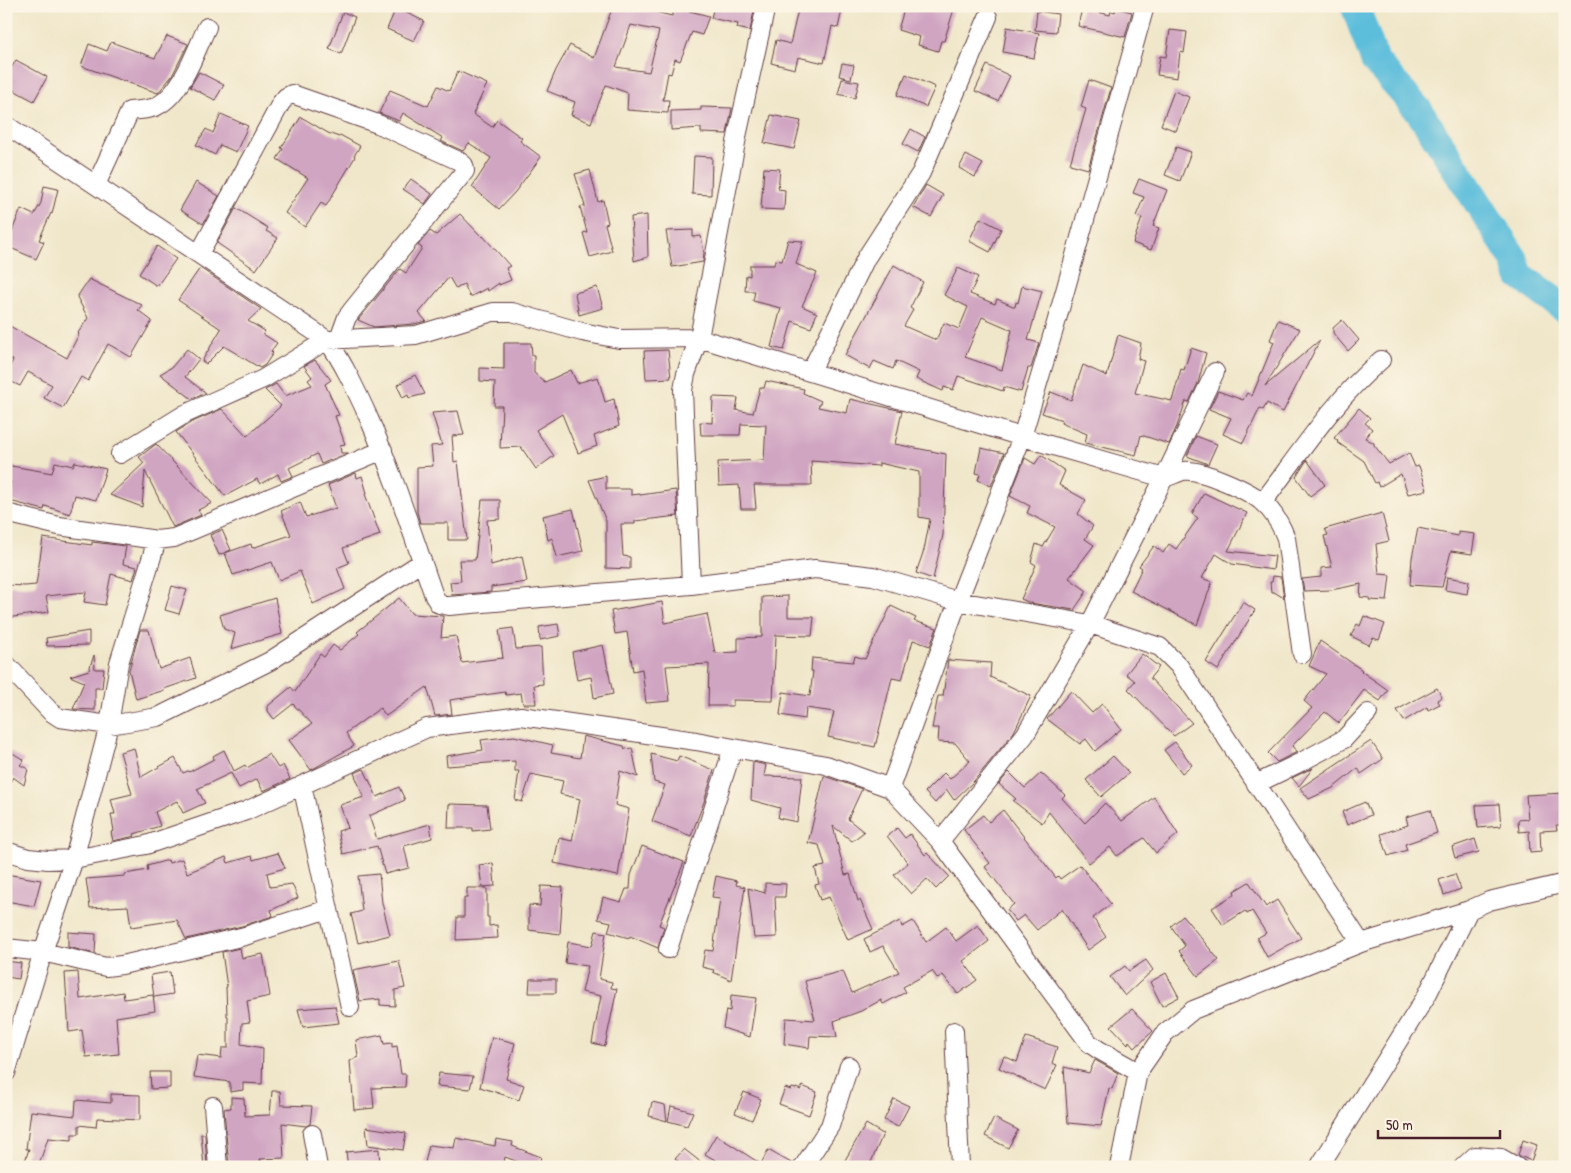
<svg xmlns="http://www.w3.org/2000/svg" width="1571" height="1173" font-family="'Patrick Hand',sans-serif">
	<rect width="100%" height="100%" fill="#fcf5e5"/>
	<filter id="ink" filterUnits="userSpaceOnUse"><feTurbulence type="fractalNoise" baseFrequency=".02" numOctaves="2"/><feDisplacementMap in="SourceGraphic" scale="10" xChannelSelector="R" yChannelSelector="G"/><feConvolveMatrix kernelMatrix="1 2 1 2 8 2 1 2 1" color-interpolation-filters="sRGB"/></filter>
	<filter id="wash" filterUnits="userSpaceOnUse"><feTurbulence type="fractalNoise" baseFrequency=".0096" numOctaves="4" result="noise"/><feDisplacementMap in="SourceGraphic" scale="20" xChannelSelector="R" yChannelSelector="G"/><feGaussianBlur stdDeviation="1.12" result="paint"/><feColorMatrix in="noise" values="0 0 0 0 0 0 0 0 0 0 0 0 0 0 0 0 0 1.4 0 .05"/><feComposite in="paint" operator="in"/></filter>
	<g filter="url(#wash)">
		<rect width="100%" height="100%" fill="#f0e7ca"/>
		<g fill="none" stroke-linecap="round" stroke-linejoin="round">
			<path stroke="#5dbedb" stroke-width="29" d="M1355,6L1375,61L1419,111L1514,259L1519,275L1565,309"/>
		</g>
		<g id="blocks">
			<path fill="#d0a5c2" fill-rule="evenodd" d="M613,6H630L672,16L674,7L709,16L702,35L692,32L680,61L675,59L671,74L668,73L663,100H669L668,113L627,110L628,93L606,85L591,123L571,115L575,102L547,91L556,70L570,45L594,58ZM631,25L659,31L649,72L616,67Z
				M714,6H755L750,31L737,28L738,24L711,18Z
				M799,6H825L842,10L838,28L832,26L824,63L798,57L795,69L771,63L776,40L790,44Z
				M905,6H955L944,41H941L938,51L918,45L920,37L898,30Z
				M396,8L424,21L414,41L387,29Z
				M1082,8L1110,15L1111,11L1115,12L1116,8L1132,12L1125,37L1078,26Z
				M1037,11L1058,14L1056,32L1035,30Z
				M343,12L355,17L341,54L329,49Z
				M1007,27L1039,33L1034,58L1003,52Z
				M1170,30L1187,32L1184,53L1180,52L1177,78L1157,75L1160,56L1166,57Z
				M167,36L188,44L172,76L158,93L81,66L89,44L107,51L111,42L155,58Z
				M16,60L47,77L34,101L6,86V77Z
				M842,63L854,65L851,79L839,76Z
				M987,65L1010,76L998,101L975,91Z
				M458,71L487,84L473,114L492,127L497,120L522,138L520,141L541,157L515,192L499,209L472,187L491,158L469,143L463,151L445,143L441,141L443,138L403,113L399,121L379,113L390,90L428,106L438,86L449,91Z
				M199,72L224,85L215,100L190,87Z
				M906,74L935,87L926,107L897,95Z
				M842,79L859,82L855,98L838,94Z
				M1089,80L1111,88L1088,169L1070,164L1086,109L1081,107Z
				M1174,91L1189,97L1176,131L1161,125Z
				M701,107L732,108L727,134L701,133V128L671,130V111L701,110Z
				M221,114L248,126L236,152L220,145L215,155L196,145L206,129L213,133Z
				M771,115L801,121L794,149L764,143Z
				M301,117L328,133L339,137L340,135L360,146L354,156L355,157L326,206L321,203L305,227L285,213L308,178L277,159L283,149L281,148Z
				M911,129L925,137L918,152L903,144Z
				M1176,147L1191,152L1180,181L1165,175Z
				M966,155L983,164L975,177L959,168Z
				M694,156L712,157L711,195L692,194Z
				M764,168L780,169L778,189L785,190L784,210L761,209Z
				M590,170L598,202L603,200L608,223L605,224L612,251L590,257L583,233L587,232L580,207L585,206L575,174Z
				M411,179L432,194L425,204L403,189Z
				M1139,179L1167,190L1153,226L1159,228L1151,250L1133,243L1142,218L1136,216L1144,197L1133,193Z
				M196,182L219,196L203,224L180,210Z
				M926,185L943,195L931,217L913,207Z
				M44,186L58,189L52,214L51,213L39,240L44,242L36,259L6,246L21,209L34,215L41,203Z
				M236,208L268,228L266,231L278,238L256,270L217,243Z
				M460,214L482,237L483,236L510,266L506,268L511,280L499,285V283L488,291L487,288L470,297L464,284L456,289L449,277L419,313L426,321L414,324L374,327L358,320L400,269L406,273L422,248L418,245L430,231L436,235Z
				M647,215L648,257L634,261L631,217Z
				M980,218L1001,229L990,252L969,241Z
				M693,230V237L701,236L704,253L703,262L672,267L666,231Z
				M788,240L803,241L796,264L817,273L802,306L817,313L811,328L792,321L784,350L771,347L781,308L753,301L755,291H745L746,275L750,276V265H774L775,260L782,261Z
				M157,246L176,259L157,286L139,274Z
				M894,265L923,282L910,308L913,310L904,326L936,340L944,323L959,329L968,307L944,295L958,268L978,277L970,294L995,304L997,299L1015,307L1016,302L1018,303L1022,286L1042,291L1028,340L1039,343L1031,368H1028L1021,392L1004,387L1003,391L958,376L953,390L944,387L943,391L916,379L919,372L896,361L893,369L874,361L870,369L845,355ZM982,317L1012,330L1002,370L965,357Z
				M200,268L261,309L248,321L265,331L263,334L277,343L271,351L273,353L265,365L260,368L224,346L206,364L202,361L221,329L178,300Z
				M89,279L142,305L138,310L152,321L131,357L108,344L88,381L81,377L63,408L44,398L52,385L28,372L20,386L6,379V374L13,360L6,357V324L67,358L79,334L78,333L88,318L77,297Z
				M597,287L603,308L579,315L575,293Z
				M1278,320L1300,329L1265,386L1320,340L1283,412L1267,403L1263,410L1260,408L1243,443L1223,434L1231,418L1209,409L1218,391L1243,400L1247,393L1252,396L1274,342L1270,340Z
				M1342,320L1359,340L1348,351L1333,333V328Z
				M1118,335L1141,343L1138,359L1144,361L1135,393L1172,401L1181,369L1184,370L1191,348L1206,353L1198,383L1189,402L1186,401L1177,426L1169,444L1141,435L1136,455L1085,443L1087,434L1061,423L1062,420L1042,413L1051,392L1071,400L1083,365L1107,376Z
				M504,343H531L532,355H534V373L545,382L571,370L577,383L598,377L605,402L614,399L619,426L594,436L597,446L578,453L562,414L536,430L554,456L536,469L521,447L500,448L502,406H494L495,382L480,381V368L504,369Z
				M187,349L199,359L185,377L206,393L192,399L160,374L172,367Z
				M668,350L671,378L646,379L644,351Z
				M315,360L331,380L325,384L339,415L335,416L345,444L340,445L341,453H348L321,464L317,454L289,468L293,476L291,477L281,481L278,474L260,484L257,479L225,496L176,432L190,423L222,409L247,436L281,406L265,390L276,384L285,396L312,385L308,380L312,377L304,366Z
				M415,375L425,394L409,398L408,395L403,398L397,385Z
				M766,381L804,389L803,393L821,401L818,407L847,413L850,399L902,411L895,444L946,454L943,535L933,579L916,573L924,550L930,519L919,517V472L879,463V466L811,461L812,485H754L756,509H741L739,485L719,486L718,462L764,460L766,425L741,424L740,435H701L700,422L712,423L713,397L738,398L736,410L753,413L760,388H764Z
				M1359,408L1370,418L1365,423L1372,429L1365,438L1374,443V445L1389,464L1409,453L1415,467L1419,466L1427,490L1408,494L1401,474L1379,487L1377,482L1375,483L1364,461L1337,442L1338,441L1334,438Z
				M458,411L464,435L452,436L454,462L458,461L467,540H448V523H420L417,512V467L433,466L431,446L442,445L432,413Z
				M1196,436L1217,444L1208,464L1187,456Z
				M156,444L212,503L198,510L201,515L173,527L145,471L142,507L110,495L144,463L139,457Z
				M981,448L1004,453L991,486L978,480L980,474L976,473Z
				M1041,455L1065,471L1059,485L1086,500L1078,514L1093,526L1085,539L1094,545L1069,578L1087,591L1074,610L1030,603L1021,599L1036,565L1031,562L1036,544L1043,547L1055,527L1027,513L1030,506L1010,496L1025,458L1035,464Z
				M1307,460L1325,485L1310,496L1296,477Z
				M55,462L73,466L75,462L106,469L96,500L75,495L70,514L45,506L44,510L6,500L11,482L6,480V465L52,473Z
				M356,473L357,478L362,476L367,493L365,494L380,535L343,548L349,563L337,568L345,589L313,604L300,571L279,580L272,562L233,575L225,553L251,544L252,548L291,535L281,511L300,502L306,517L336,508L328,485Z
				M606,476V489H631V495L640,494V495L676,490L678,516L635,521V524H621L623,556L630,557V569L606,568V521L589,480Z
				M1204,493L1247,513L1228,551L1275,556L1273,570L1232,564L1216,554L1202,578L1212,582L1197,625L1131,591L1142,568L1139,566L1154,546L1163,553L1169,544L1176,549L1198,518L1192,514Z
				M482,500H500V519L487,520L491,565L522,556L527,582L491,587V592L452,595L450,582L461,581L459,560H475Z
				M573,509L583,551L557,557L552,538L548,540L543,516Z
				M1382,513L1389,541L1376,544L1379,574L1390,575L1387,601L1369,600L1370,598L1360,597L1361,584L1331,590L1304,591L1302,579L1321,577V568L1332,567L1324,536L1328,535L1325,529Z
				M1418,528L1458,536V532L1475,534L1472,554L1451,551L1442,587L1410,585L1412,558Z
				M222,530L231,550L219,555L210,535Z
				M43,538L92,545V542L126,546L123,564L137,567L133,580L111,574L105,605L84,602L86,592L46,596L49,612L6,618V585L25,586L36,585Z
				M1273,576L1281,577L1284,598L1274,592H1271L1270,582H1272Z
				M1447,577L1469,581L1467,594L1445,590Z
				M172,586L187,590L179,614L165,610Z
				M788,596V617H814L812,636L776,635L773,701L733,700V706H708L709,664L666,666L670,701L646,703L642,669L633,671L627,632L615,634L611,611L662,602L665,623L707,614L715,653L738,652V638L762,637V597Z
				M275,598L282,634L231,649L235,633L224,629L220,615Z
				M399,598L412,614L443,616L441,638L456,636L462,663L503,658L499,630L513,628L516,649L541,647L543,684L534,685L536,704H523L521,693L506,695L505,692L450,700L452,714L435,716L427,687L386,716L380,708L346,733L354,746L311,770L289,740L312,724L293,704L274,719L268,711V706L291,687L295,692L320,654L324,657L333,645L340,650L359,634L357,632Z
				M1243,602L1255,610L1218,670L1206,662Z
				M891,606L916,618L914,621L937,628L930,646L913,640L902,680L892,678L875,747L828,737L834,712L806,708L805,719L780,715L783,692L810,696L813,671H811L812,658L853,662L855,656L865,659Z
				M1364,616L1385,624L1379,640L1373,638L1369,645L1351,636L1357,624L1360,626Z
				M558,624L560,636L540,640L539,627Z
				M140,630H149L159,669L190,658L196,678L164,689L165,690L136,699L129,670Z
				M89,631V645L47,646L46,638Z
				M1320,641L1362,670L1361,671L1388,690L1380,701L1364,690L1339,723L1325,712L1292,746L1297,752L1277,762L1268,753L1312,708L1304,701L1326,674L1309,666Z
				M603,645L613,694L594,698L591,677L577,680L572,652Z
				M1142,654L1159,667L1150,678L1192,723L1174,736L1128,689L1135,681L1126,674Z
				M94,655L95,669H104L102,688H95V710L73,709L84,682L70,676L89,670Z
				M948,660L991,663L990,677L1031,696L1014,732L974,781L954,800L947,790L935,803L925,792L944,773L950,779L970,761L955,743L938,742L939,728H932L938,696H943Z
				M1437,688L1442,697L1437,700L1440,704L1428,710L1427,707L1404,721L1397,710Z
				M1071,691L1092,713L1102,704L1121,729L1095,751L1086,739L1080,744L1047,719Z
				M514,736L553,745L551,753L580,758L583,736L624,746L625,749L632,748L638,777L620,771L615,805L629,809L618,876L554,863L559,838L572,841L580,799L560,794L563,781L531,774L522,802L515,800L519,771H515V761L447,766L446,756L483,750L481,740Z
				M1371,741L1383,759L1361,774L1358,768L1333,788L1309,799L1300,788Z
				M1175,742L1192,765L1182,773L1164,750Z
				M134,748L141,777L175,758L183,773L188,771L189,772L214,759L213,756L224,750L234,771L245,765L247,768L269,754L278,768L283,765L290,779L263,791L257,779L239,788L231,773L197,789L205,803L183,813L177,801L155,812L160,826L134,834L135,836L113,841L111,832L114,831L111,814H115L111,799L132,794L120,752Z
				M6,749L24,760L20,765L28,769L24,785L13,777L6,789Z
				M651,754L677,761L679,756L714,770L704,802L691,836L652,821L665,785L654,782Z
				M1113,756L1129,773L1101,797L1086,780Z
				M753,762L766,765L764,776L802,777L797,822L778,818L780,808L751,800Z
				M1313,768L1299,786L1292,778L1306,771Z
				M364,769L377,797L399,787L405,800L369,816L377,839L430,824L432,838L404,846L409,868L385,874L377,846L343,854L338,831L348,828L340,805L364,797L354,773Z
				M1009,772L1025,788L1041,773L1065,795L1062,798L1085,823L1105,803L1122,821L1154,797L1178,834L1156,853L1144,838L1117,856L1110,847L1089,863L1049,812L1042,823L1013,801L1016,799L999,784Z
				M824,776L862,789L848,819L864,832L852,841L833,826L845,875L850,874L858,901L860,900L873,929L848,940L829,897L820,900L815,885L819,884L815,868L825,866L819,845L808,843Z
				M1565,793V825H1556L1557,830L1540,831L1541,852L1530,853L1529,831L1519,832L1518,820L1528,819L1526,795Z
				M1365,802L1371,815L1347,825L1342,812Z
				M449,804L487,805L490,829L473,831V828H448Z
				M1499,804L1501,826L1478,828L1476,805Z
				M1003,810L1056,878L1058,876L1060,879L1080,865L1111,904L1093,918L1106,937L1088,950L1062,909L1037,930L1024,915L1016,921L1007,910L1014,904L985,867L990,863L964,830L983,815L989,822Z
				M1430,810L1437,833L1405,844L1407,850L1388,856L1381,834L1408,825L1406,817Z
				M897,828L905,838L910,834L925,855L927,853L949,876L936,889L927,879L911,894L894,875L908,863L887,836Z
				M1475,839L1479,852L1455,858L1452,847Z
				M642,846L684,862L659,925L664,927L658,948L630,936L629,938L608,932L611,922L598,919L603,897L621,902L626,889H630L631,875Z
				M278,853L285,868L267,873L270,887L292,884L298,898L271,910L273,916L242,926L186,939L177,920L131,927L128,906L90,908L86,879L125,876V874L148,870L147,866L168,860L169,863L182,859L187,873L226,857L228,863L252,856L253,860Z
				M493,863L495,886L482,887L479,865Z
				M6,874L41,880L34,906L6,901Z
				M379,874L382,903L390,935L358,943L351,914L362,911L358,876Z
				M1455,874L1461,889L1444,895L1439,880Z
				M716,876L737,881L736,885L745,887L731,980L713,972L714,970L702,967L705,950L713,951L720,898L712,897Z
				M1249,882L1266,907L1277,900L1301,938L1267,957L1257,938L1266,933L1252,911L1247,914L1245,911L1223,925L1212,908L1235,894L1234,891Z
				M765,883L786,884L785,897H775L777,937L754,938L748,888L765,893Z
				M541,886L563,887L560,934L529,930V905L540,906Z
				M467,888H487V917H489V926L497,925L498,938L456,940L457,917H464V898H467Z
				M1183,916L1219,960L1198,976L1179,951L1185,946L1171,926Z
				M900,921L902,927L913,921L926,942L946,927L956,941L978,925L989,941L963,961L977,980L958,994L943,975L938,979L932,971L903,987L906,992L883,1004L881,1000L861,1011L834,1021L837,1037L810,1036L809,1048L784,1044L786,1018L815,1020L805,981L843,971L852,993L899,972L883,946L870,952L864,939Z
				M596,931L606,933L599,979L612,982L611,988L617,989L605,1046L592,1043L601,996L582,992L588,966L565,963L568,942L592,946Z
				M68,932L96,934L95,954L68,947Z
				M240,948L242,958L263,954L270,996L247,1001L250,1022L242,1023L241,1044L263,1048L262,1084L243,1083V1090L230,1092V1082L194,1077L197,1055L221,1058L222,1048H228V1016H227L226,987H227L222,952Z
				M1146,960L1153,970L1125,996L1110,977L1125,966L1129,971Z
				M6,961L21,963L19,979L6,977Z
				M399,961L405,988L395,990V1006L380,1005V999L360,1001L353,970Z
				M78,972L80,999L123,992L124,999L153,995L155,1011L116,1017L119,1054L86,1057L82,1030L69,1032L65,973Z
				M170,972L173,994L154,997L151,975Z
				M1166,973L1179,997L1162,1006L1150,982Z
				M530,979H556V993H529Z
				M731,995L756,998L750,1037L723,1028L726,1010L730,1011Z
				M335,1006L339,1023L303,1027L298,1009Z
				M1132,1009L1153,1031L1135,1048L1129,1041L1128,1044L1111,1026Z
				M382,1035L384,1044L392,1043V1047L397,1046L401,1074H406L405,1087L372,1088L374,1108L354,1110L350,1061L358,1057L356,1040Z
				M492,1037L515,1043L506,1079L524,1085L519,1100L480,1087Z
				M1026,1037L1057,1047L1052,1063L1057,1065L1045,1090L999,1068L1004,1056L1017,1062Z
				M1095,1060L1118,1073L1112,1089L1109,1088L1101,1126L1068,1123L1064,1067L1089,1073Z
				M150,1072H170V1088L151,1089Z
				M439,1073L473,1076L470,1089L437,1086Z
				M802,1086L817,1092L809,1115L779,1104L785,1088L791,1090L792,1088L796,1089V1088L801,1090Z
				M272,1091H280L281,1105L312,1106L310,1124L306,1126L282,1123L284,1158L260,1159L262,1167H229L224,1109L231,1108V1097L244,1098L245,1116L270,1115Z
				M744,1092L761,1099L752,1120L735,1113Z
				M111,1094L140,1095V1120L97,1118L96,1127L79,1125V1134H72V1140L48,1138L38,1167H23L29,1149H26L31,1111L75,1116L76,1100L111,1103Z
				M894,1099L909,1106L898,1127L884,1120Z
				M652,1102L665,1105L667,1121L649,1116Z
				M671,1106L693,1112L687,1126L668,1121Z
				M994,1118L1018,1130L1008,1148L985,1136Z
				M866,1124L883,1134L869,1167H841Z
				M366,1127L406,1133L403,1150L368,1145Z
				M201,1134H205L207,1167H204Z
				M716,1135L761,1164L768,1150L793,1164L792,1167H727L705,1154Z
				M456,1138L495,1146L496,1139L513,1142L512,1146L541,1157L538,1167H532L505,1157L503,1167H424L429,1145L454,1148Z
				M1523,1140L1537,1145L1531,1161L1518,1155Z
				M379,1149L380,1166L348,1167L346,1152Z
				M684,1149L707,1167H685L675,1159Z"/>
		</g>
	</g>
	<g filter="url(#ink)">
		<use href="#blocks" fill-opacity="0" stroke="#633d43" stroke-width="1"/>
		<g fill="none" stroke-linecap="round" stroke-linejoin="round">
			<g stroke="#633d43" stroke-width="20">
				<path id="minor" d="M6,125L327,340C343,362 355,388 367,414C393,473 413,535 434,596L439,604L449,606L691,585L815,569L873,576L958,601L1090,624L1160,647L1179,666L1361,943
					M96,185L130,111C138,110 150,110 157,106C182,94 196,50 207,27
					M199,254L281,103L286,97L292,94L378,124L459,161L464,165L465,171L353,309L347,317L339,339
					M811,371L866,258L921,173L988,17
					M120,454L185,414L263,379L327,340L416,335L493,312H512L582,332L619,339L699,338L1022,437L1164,478C1170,476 1177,473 1183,471C1199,468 1250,491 1262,502C1273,511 1281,525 1286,538L1302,654
					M1263,502C1300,453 1334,400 1381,360
					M6,513L59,526L157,540L174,538L383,450
					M691,585L683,390L686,374L699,338L738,132L766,6
					M6,664L51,712L60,718L109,725L158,717L270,661L422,562
					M1256,784L1301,762L1344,739L1368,713
					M302,785L350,1007
					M890,788L958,601L1022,437L1056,323L1145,6
					M940,841L1025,735L1090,624L1164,478L1215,372
					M6,851L28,858L48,860L74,859L146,845L246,811L427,728L521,716L696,741L826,765L890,788L940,841L1089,1043L1099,1050L1138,1072L1119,1167
					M1469,910L1489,901L1565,883
					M6,948L43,952L106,967L122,965L245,936L328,909
					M668,949L733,748
					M954,1031L960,1167
					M1138,1072L1165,1033L1193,1010L1361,943L1469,910L1427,995L1319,1167
					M6,1073L43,952L74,859L109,725L119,663L157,540
					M213,1106L218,1167
					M312,1134L318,1167
					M803,1167L830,1126L849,1066
					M1463,1167L1475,1156L1501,1158L1517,1167"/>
			</g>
			<use href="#minor" stroke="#fff" stroke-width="18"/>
		</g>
	</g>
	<rect width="1571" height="1173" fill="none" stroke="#fcf5e5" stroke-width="25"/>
	<path d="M1378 1130v8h122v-8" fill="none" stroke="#4a1f2b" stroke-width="2.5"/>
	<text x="1386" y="1130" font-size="15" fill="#4a1f2b" stroke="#fcf5e5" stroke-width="4" paint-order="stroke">50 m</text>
</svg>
